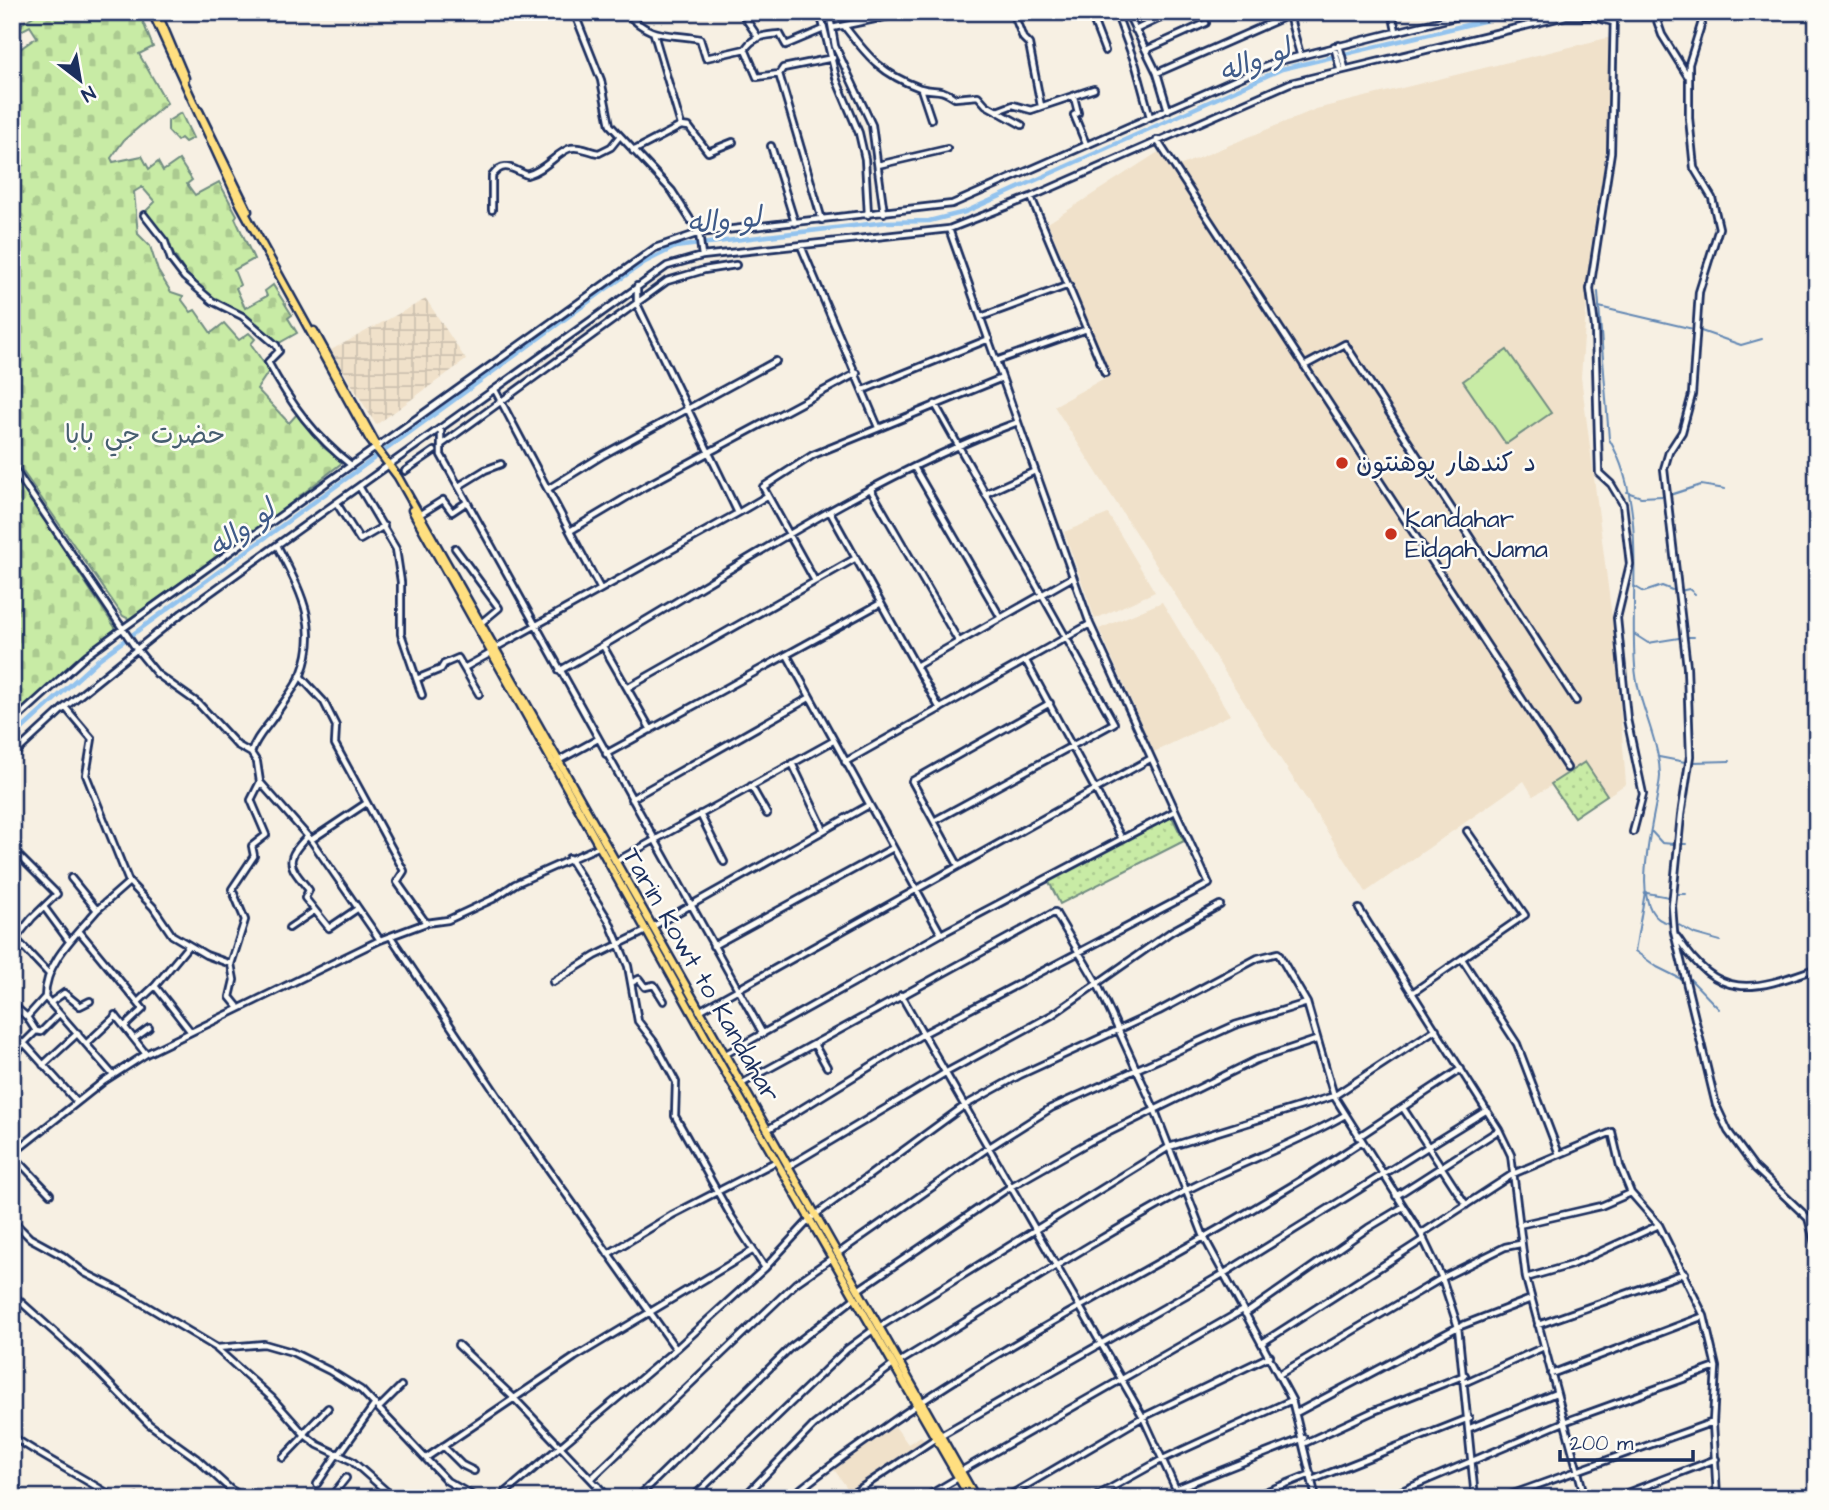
<svg xmlns="http://www.w3.org/2000/svg" width="1829" height="1510" font-family="'Architects Daughter','Playpen Sans Arabic',sans-serif">
	<defs>
		<pattern id="industrial-grid" width="8" height="8" patternUnits="userSpaceOnUse" patternTransform="scale(1.75)"><rect width="8" height="8" fill="#f0e1ca"/><path d="M0 4h8M4 0v8" fill="none" stroke="#cdc1b0"/></pattern>
		<pattern id="cemetery-stones" width="16" height="16" patternUnits="userSpaceOnUse" patternTransform="scale(1.75)"><rect width="16" height="16" fill="#c8eba5"/><path d="M2 7V4a2 2 0 0 1 4 0v3zM10 15v-3a2 2 0 0 1 4 0v3z" fill="#abca90"/></pattern>
		<pattern id="park-dots" width="8" height="8" patternUnits="userSpaceOnUse" patternTransform="scale(1.75)"><rect width="8" height="8" fill="#c8eba5"/><path d="M2 2h.1M6 6h.1" fill="none" stroke="#abca90" stroke-width="1.8" stroke-linecap="round"/></pattern>
	</defs>
	<rect width="100%" height="100%" fill="#f7f0e3"/>
	<filter id="ink" filterUnits="userSpaceOnUse"><feTurbulence type="fractalNoise" baseFrequency=".0143" numOctaves="2"/><feDisplacementMap in="SourceGraphic" scale="14" xChannelSelector="R" yChannelSelector="G"/><feConvolveMatrix kernelMatrix="1 2 1 2 8 2 1 2 1" color-interpolation-filters="sRGB"/></filter>
	<g filter="url(#ink)">
		<path fill="#f0e1ca" d="M1611,37L1607,147L1591,246L1581,377L1614,633L1626,784L1573,818L1551,786L1533,796L1524,781L1366,892L1054,406L1110,375L1048,223L1160,151L1172,169L1316,109Z
			M1108,514L1155,592L1095,619L1064,532Z
			M1162,602L1230,715L1154,752L1099,629Z
			M894,1425L908,1444L921,1436L925,1441L850,1492L833,1468Z"/>
		<path fill="url(#industrial-grid)" d="M426,299L466,360L376,425L331,350Z"/>
		<path fill="#c8eba5" stroke="#728d82" stroke-width="2" d="M1507,350L1551,413L1506,444L1463,381Z"/>
		<path fill="url(#cemetery-stones)" stroke="#728d82" stroke-width="2" d="M34,12H139L153,47L139,54L167,103L124,140L111,158L113,162L142,156L149,169L158,162L163,171L179,160L192,180L187,184L195,195L219,182L237,215L235,218L254,259L234,270L240,285L236,288L245,308L267,296L265,291L273,285L292,315L288,318L297,333L279,343L242,314L213,299L187,275L146,211L155,202L142,187L134,192L138,234L150,246L158,271L171,292L183,296L182,300L191,312L195,310L211,333L224,323L239,340L249,333L255,339L251,344L269,371L257,389L289,423L297,414L323,447L343,462L281,511L129,619L123,616L12,456V169L22,165L12,153V44L17,51L37,37L30,26L19,32L16,27L35,15Z
			M181,113L193,138L185,142L181,138L177,141L168,131V121Z
			M12,471L116,629L84,654L12,718Z"/>
		<path fill="url(#park-dots)" stroke="#728d82" stroke-width="2" d="M1585,762L1607,795L1574,817L1551,784Z
			M1172,817L1184,841L1060,904L1048,880Z"/>
		<g fill="none" stroke-linecap="round" stroke-linejoin="round">
			<path stroke="#6388b4" stroke-width="2" d="M1598,292L1609,439C1648,506 1629,592 1635,666C1637,703 1659,737 1660,775C1660,804 1621,915 1669,923
				M1599,307L1693,329
				M1701,331L1741,345L1762,339
				M1627,492L1641,497L1663,496
				M1670,495L1701,485L1725,489
				M1634,586L1644,592L1662,586L1672,590
				M1680,591L1689,589L1695,594
				M1634,634L1648,643L1679,638
				M1687,637H1694
				M1659,757L1685,762
				M1693,762L1730,761
				M1652,832L1662,843L1674,844
				M1682,844H1686
				M1645,892L1635,951L1657,967L1681,979
				M1647,893L1669,897
				M1677,894H1686
				M1677,924L1695,934L1720,941
				M1689,978L1719,1009"/>
			<path stroke="#93c3ee" stroke-width="4.5" d="M12,738L99,659L606,289L645,262L675,247L886,222L929,221L965,212L1282,69L1521,12"/>
			<g stroke="#1b2f5e" stroke-width="10">
				<path id="minor" d="M574,12L601,80L610,125L672,191L699,233L702,256
					M625,12C654,41 664,32 700,39L706,58L745,49C754,36 765,35 780,34L786,45L824,29
					M741,12L758,37
					M820,12L837,81L859,133L865,159L868,215
					M829,12L835,46L872,125L884,213
					M1013,12L1023,38L1029,44L1041,106
					M1090,12L1105,51
					M1116,12L1136,66L1150,117
					M1127,12L1157,73L1168,110
					M1288,12L1300,54
					M1392,12L1396,31
					M1614,12L1611,152L1590,289L1595,327L1599,473L1611,484L1623,504L1630,564L1617,618L1627,719L1643,794L1633,832
					M1654,12L1662,35L1687,75
					M1705,12L1689,64V118L1694,168L1712,198L1719,228L1699,292L1692,395L1682,432L1669,452L1664,469L1687,667L1690,756L1681,815L1672,906L1674,932L1716,1105L1728,1131L1755,1168L1808,1218L1817,1251
					M12,17L17,25
					M845,27C869,58 882,74 920,88C936,93 937,86 955,98L978,96L986,105L1022,125
					M832,28L908,12
					M1135,30L1173,12
					M654,34L681,125
					M1339,45L1345,68
					M1334,46L1340,69
					M745,49L757,77L779,74L783,68L833,58
					M1146,50L1206,23
					M1157,73L1289,15
					M779,74L822,220
					M921,89L931,119
					M1074,97L1078,113L1074,115L1086,144
					M997,111L1013,105L1031,110L1094,89
					M1157,140L1567,768
					M771,146L795,223
					M633,151L681,126L689,127L708,152L733,142
					M878,165L947,149
					M1031,197L1105,373
					M492,210V176C504,160 512,169 527,175C546,170 558,151 571,148C582,146 589,152 599,153L611,147L619,137
					M144,215L165,242L171,260L184,277L212,301L242,316L276,345L279,351L268,362C290,403 315,437 351,465
					M801,246L878,427
					M981,317L1069,285
					M996,361L1087,329
					M1304,366L1345,344L1576,701
					M495,390L600,588
					M863,390L989,339
					M441,430V455L763,1034
					M441,445L667,281L704,270L736,265
					M12,466L135,647L157,674L198,703L237,745L251,753L257,762L260,782L311,840L380,940
					M914,467L1001,618
					M405,471L434,451
					M459,486L485,470L501,464
					M360,488L396,549L401,582V634L422,695
					M548,489L603,455L776,361
					M871,490L959,642
					M985,494L1035,471
					M337,504L360,540L384,526
					M830,512L940,709
					M738,513L767,496
					M419,515L443,500L452,512L467,502
					M570,531L644,487L857,373
					M455,548L499,608L481,623
					M815,581L763,487L813,455L1002,378
					M603,646L651,730
					M495,648L738,513L637,304V286
					M787,655L941,934
					M1026,661L1121,837
					M916,666L1073,577
					M464,668L491,653
					M559,671C710,586 855,482 1018,422
					M300,676L324,702L336,726L335,744L404,871L397,882L426,923
					M419,678L441,669L444,664L458,658L479,694
					M627,688L856,558
					M65,707L92,739L86,775L129,882L153,907L172,935L206,955L231,964L234,980L230,997L239,1008
					M12,723L87,655L122,629L655,248L699,233L952,204L1276,62L1475,12
					M251,753C256,736 269,726 277,712C285,700 295,688 301,675C321,625 300,591 278,547
					M606,754L881,603
					M12,756L65,707L182,613L667,266L702,256L949,229L1031,197L1290,83L1566,16H1590L1613,22
					M556,762L598,739
					M845,762L1090,624
					M792,763L824,830
					M751,786L767,814
					M631,799L809,698
					M700,814L724,862
					M934,821L1114,723L935,404
					M308,836C283,861 289,865 309,890L305,898L329,928L357,909
					M311,840L365,804
					M12,849L57,894L32,918L16,938
					M569,858L609,921L628,966L638,1021L655,1043L676,1082L675,1116L731,1216L765,1268
					M615,862L833,741
					M958,865L912,781L1050,703
					M71,878L97,910C76,935 45,962 45,997L113,1075
					M12,883L15,887
					M44,907L69,941
					M1359,909L1499,1130L1511,1155L1526,1278L1585,1498
					M97,910L129,882
					M652,927L869,805
					M289,928L314,911
					M79,931L143,1009L125,1026
					M12,935L49,974
					M391,937L513,1119L676,1349
					M1677,937C1719,1001 1751,992 1817,968
					M713,946L893,848
					M1462,959L1517,1044L1559,1154
					M231,964L245,920L232,889L254,856L252,846L266,835L251,800L260,782
					M553,982L595,956L646,931
					M633,982L639,979L645,987L654,985L664,1001
					M155,986L191,1032
					M1412,993L1525,915L1467,831
					M901,995L1143,1417L1180,1498
					M45,997L27,1017L36,1031L41,1032L59,1014
					M138,1002L155,986L189,945
					M50,1003L64,993L80,1006L90,1001
					M12,1004L27,1017
					M699,1011L1150,759
					M115,1015L146,1054
					M12,1039L24,1043L77,1102
					M134,1039L149,1028
					M24,1043L36,1031
					M86,1044L116,1016
					M814,1044L827,1067
					M724,1055L941,934L1175,811
					M12,1062L23,1043
					M43,1065L78,1033
					M741,1084L1055,912L1097,983L1154,1108L1204,1237L1292,1400L1316,1498
					M12,1092L14,1091
					M1403,1108L1466,1205
					M767,1130L923,1034L1209,884L1090,624L949,229
					M1358,1137L1461,1069
					M12,1154L104,1081L146,1054L380,940L426,923L448,920L493,899L515,884L598,847
					M12,1154L50,1194
					M787,1167L945,1073L1052,1015L1172,931L1220,905
					M12,1188L15,1191
					M1396,1196L1499,1130
					M12,1220L30,1238L63,1256L85,1273L125,1293L217,1348L264,1344L292,1352L330,1371L361,1390L447,1481L477,1498
					M1519,1225L1601,1206L1631,1193
					M1421,1234L1513,1174L1612,1132L1620,1166L1631,1193L1659,1225L1704,1316L1716,1367L1713,1422L1717,1498
					M608,1254L672,1215L777,1161
					M837,1254L988,1148L1051,1108L1235,1025L1307,1003
					M1526,1278L1571,1265L1659,1225
					M858,1290L1010,1187L1089,1142L1256,1060L1316,1040
					M12,1294L89,1363L149,1424L196,1458L230,1489L245,1498
					M1245,1314L1368,1228L1403,1207
					M1538,1325L1685,1273
					M879,1327L1169,1147L1334,1096L1436,1029
					M1262,1343L1424,1239
					M458,1345L514,1398L609,1498
					M217,1349L272,1398L305,1435L318,1445L352,1461L394,1498
					M899,1362C994,1305 1089,1243 1187,1190C1239,1163 1294,1145 1345,1115
					M1280,1374L1442,1278L1505,1247L1520,1244
					M1551,1374L1704,1316
					M1466,1382L1544,1347
					M379,1408L401,1386
					M1296,1413L1458,1327L1531,1299
					M1470,1428L1556,1393
					M304,1433L328,1408
					M12,1436C45,1459 81,1476 115,1498
					M1305,1443L1374,1411L1465,1375
					M443,1446L462,1465L474,1471
					M340,1453L375,1404
					M283,1458L305,1435
					M426,1458L575,1357L752,1251
					M961,1471L1243,1310
					M591,1479L796,1283L832,1258
					M1312,1480L1469,1418
					M317,1484L338,1453
					M1175,1489L1304,1438
					M138,1498H160
					M330,1498L346,1478
					M499,1498L676,1349L765,1268L811,1218L964,1106L1020,1075L1159,1011L1258,958L1278,953L1307,1003L1334,1096L1421,1234L1442,1278L1458,1327L1475,1498
					M591,1498L598,1486
					M637,1498L790,1348L855,1298
					M692,1498L847,1349L873,1330
					M743,1498L814,1425L893,1365
					M790,1498C822,1470 858,1447 892,1422C1042,1318 1209,1243 1361,1142
					M846,1498L936,1438L1223,1274L1487,1110
					M924,1498L958,1478
					M1005,1498L1143,1417L1270,1356
					M1093,1498L1163,1459L1292,1400
					M1250,1498L1311,1474
					M1385,1498L1564,1422L1716,1367
					M1502,1498L1713,1422
					M1614,1498L1716,1459"/>
			</g>
			<g stroke="#1b2f5e" stroke-width="11">
				<path id="major" d="M152,12L240,204L370,440L398,477L976,1498
					M157,12L185,78
					M199,111L248,211
					M314,331L376,444
					M412,510L720,1063L970,1498"/>
			</g>
			<use href="#minor" stroke="#fdfcf7" stroke-width="4.5"/>
			<use href="#major" stroke="#ffdf80" stroke-width="6"/>
		</g>
	</g>
	<g fill="#c8321e" stroke="#fdfcf7" stroke-width="2.5">
		<circle cx="1342" cy="463" r="7"/>
		<circle cx="1391" cy="534" r="7"/>
	</g>
	<g text-anchor="middle" dominant-baseline="central" stroke-width="5" stroke-linejoin="round" paint-order="stroke">
		<g font-size="26" fill="#465e70" stroke="#fdfcf7">
			<text x="145" y="435">حضرت جي بابا</text>
		</g>
		<g font-size="26" fill="#1b2f5e" stroke="#fdfcf7" text-anchor="start">
			<text x="1356" y="463">د کندهار پوهنتون</text>
			<text x="1405" y="519">Kandahar<tspan x="1405" dy="30">Eidgah Jama</tspan></text>
		</g>
		<g font-size="26" fill="#1b2f5e" stroke="#fdfcf7">
			<text transform="translate(701 975) rotate(60)">Tarin Kowt to Kandahar</text>
		</g>
		<g font-size="28" font-style="italic" fill="#3f5b89" stroke="#fdfcf7">
			<text transform="translate(1255 61) rotate(-21)">لو واله</text>
			<text transform="translate(724 221) rotate(-6)">لو واله</text>
			<text transform="translate(242 529) rotate(-36)">لو واله</text>
		</g>
	</g>
	<rect width="1829" height="1510" fill="none" stroke="#fdfcf7" stroke-width="42"/>
	<rect x="21" y="21" width="1787" height="1468" fill="none" stroke="#1b2f5e" stroke-width="2.5" filter="url(#ink)"/>
	<g transform="translate(80 80) rotate(149)" stroke="#fdfcf7" stroke-width="5" paint-order="stroke">
	<path d="M0-5L12 26L0 18L-12 26Z" fill="#1b2f5e"/>
	<text y="-10" font-size="19" font-weight="bold" text-anchor="middle" fill="#1b2f5e">N</text>
	</g>
	<path d="M1560 1450v10h133v-10" fill="none" stroke="#1b2f5e" stroke-width="3.5"/>
	<text x="1570" y="1450" font-size="21" fill="#1b2f5e" stroke="#fdfcf7" stroke-width="5" paint-order="stroke">200 m</text>
</svg>
